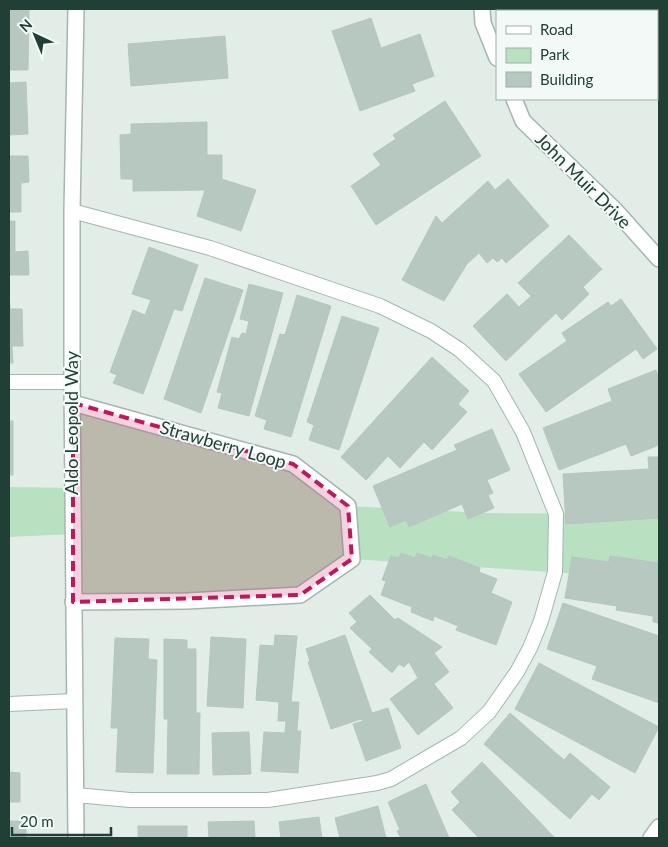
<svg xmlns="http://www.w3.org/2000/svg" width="668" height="847" viewBox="0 0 668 847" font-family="Lato,sans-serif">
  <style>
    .green { fill: #b9e0c1 }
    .building { fill: #b7c8c0; stroke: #b3c8be }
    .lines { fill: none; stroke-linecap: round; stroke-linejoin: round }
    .service-casing { stroke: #a4b6af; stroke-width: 16 }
    .minor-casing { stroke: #a4b6af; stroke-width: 18 }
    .service { stroke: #fff; stroke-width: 14 }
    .minor { stroke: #fff; stroke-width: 15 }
    .marked { fill: #c2185b; fill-opacity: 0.2; stroke: #c2185b; stroke-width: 4; stroke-dasharray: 10 6; stroke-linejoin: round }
    .labels { text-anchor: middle; stroke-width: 4; stroke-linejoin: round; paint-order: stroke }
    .street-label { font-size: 18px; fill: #204036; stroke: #f3f9f6 }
  </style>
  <rect width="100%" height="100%" fill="#e2ede8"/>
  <polygon class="green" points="73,403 293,464 348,506 484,513 659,514 659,579 352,559 300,595 73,602 73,534 9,537 9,487 73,488"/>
  <g class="building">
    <polygon points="9,9 29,9 28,70 9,70"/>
    <polygon points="522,9 618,9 617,11 521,11"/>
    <polygon points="635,9 659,9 659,99 657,98 657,11 634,11"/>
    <polygon points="371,18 381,48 420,34 434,76 412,84 415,91 360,111 332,31"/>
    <polygon points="225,36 228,78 131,86 128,44"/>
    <polygon points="26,82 28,134 9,135 9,83"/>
    <polygon points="445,101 481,156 376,225 351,186 381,165 373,154 396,139 393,135"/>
    <polygon points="207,122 207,155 222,155 222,179 256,190 241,231 197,216 205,190 133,191 133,179 121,179 120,135 131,134 131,124"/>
    <polygon points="9,156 28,156 29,182 21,183 21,212 9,212"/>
    <polygon points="508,179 549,226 506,263 502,258 497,262 493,258 487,263 479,253 467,264 444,301 402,280 436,216 442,223 488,181 495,190"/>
    <polygon points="9,221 15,221 15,252 28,251 29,275 9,275"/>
    <polygon points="569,235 602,269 583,287 589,294 562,320 556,313 506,361 473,326 507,294 519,307 531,296 518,283"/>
    <polygon points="149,247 198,265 182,311 174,309 143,394 113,383 117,375 110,372 133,310 145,315 151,300 132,294"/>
    <polygon points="205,278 243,290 201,413 164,399"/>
    <polygon points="249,284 283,293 249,416 218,408 222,393 217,392 232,337 239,339 242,333 246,334 249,321 240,319"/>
    <polygon points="9,291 10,309 22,309 23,346 12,346 13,363 9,363"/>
    <polygon points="297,295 331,306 291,437 264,429 267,420 255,416 280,334 285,335"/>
    <polygon points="621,299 657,349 643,359 636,349 546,412 519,374 567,341 562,333 608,302 611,306"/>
    <polygon points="342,316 379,328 339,450 309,440 314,425 307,422"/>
    <polygon points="432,357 469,391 458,404 467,412 432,450 424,442 400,468 388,456 366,480 341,457"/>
    <polygon points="656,370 659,378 659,445 631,456 626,444 559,470 543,428 612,401 608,389"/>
    <rect x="9" y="421" width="4" height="54"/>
    <polygon points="492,429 510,470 487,480 493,493 488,495 494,508 468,519 462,504 409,527 406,520 390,527 373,486 457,450 454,445"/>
    <polygon points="648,457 659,457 659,518 566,524 563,474 649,469"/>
    <polygon points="401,553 415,558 417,553 432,558 433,555 447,560 449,556 480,568 479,572 497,579 491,593 512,602 496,645 456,630 458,626 434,616 433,621 411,612 412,607 381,595 386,581 382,580 391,556 399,558"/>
    <polygon points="610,556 659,563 659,623 653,622 653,616 616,610 617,606 565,598 572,557 609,562"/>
    <polygon points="370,595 395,620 398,618 442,647 434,653 449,672 434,684 453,708 418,735 390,699 418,678 409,662 404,667 399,664 392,673 369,652 372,649 350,628 357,622 349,613"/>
    <polygon points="563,603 659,636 659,703 592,679 597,666 547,649"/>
    <polygon points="275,635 297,636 291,702 299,702 297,731 301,731 298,773 261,771 264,732 285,733 286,721 278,721 279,702 256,700 260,645 274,646"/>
    <polygon points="345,635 372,713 388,708 401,748 366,761 353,724 363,721 361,719 331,729 308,662 310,661 306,649"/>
    <polygon points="211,637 246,639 243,708 207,706"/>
    <polygon points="115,638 149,639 148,659 157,660 153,773 116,772 118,728 111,728"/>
    <polygon points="164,639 187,640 187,649 196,649 196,713 200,713 199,774 167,774 168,719 164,719"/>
    <polygon points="539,663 659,727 635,773 515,709"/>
    <polygon points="510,713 564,760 570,753 610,787 599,800 592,794 570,819 484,744"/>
    <polygon points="249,732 251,774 213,775 212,733"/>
    <polygon points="9,745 9,772 20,773 20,802 9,802"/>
    <polygon points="482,762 555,838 479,838 452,810 460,802 451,792"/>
    <polygon points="426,784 449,838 401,838 397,831 400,830 388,802"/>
    <polygon points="378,806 386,838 340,838 335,818"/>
    <polygon points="319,817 322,838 281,838 279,822"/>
    <rect x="9" y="821" width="17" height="17"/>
    <polygon points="254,821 255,838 209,838 208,822"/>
    <rect x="138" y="826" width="49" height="12"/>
  </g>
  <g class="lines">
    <defs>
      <g id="service">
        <polyline points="72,211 210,248 380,306 431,331 460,350 494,381 523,432 556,514 555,572 541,621 530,648 517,672 489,712 461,738 391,779 377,783 268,800 130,800 76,795"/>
        <polyline points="9,382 72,382"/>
        <polyline points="9,704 75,701"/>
      </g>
      <g id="minor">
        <polyline points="482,9 483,23 497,58"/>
        <polyline points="514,99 523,121 615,210 659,259"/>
        <polyline points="73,403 293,464 348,506 352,559 300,595 187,601 73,602"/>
        <polyline points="76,838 72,382 72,211 76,9"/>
        <polyline points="651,838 659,827"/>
      </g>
    </defs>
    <use href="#service" class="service-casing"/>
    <use href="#minor" class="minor-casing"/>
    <use href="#service" class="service"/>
    <use href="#minor" class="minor"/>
  </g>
  <path class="marked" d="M73,403l220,61 55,42 4,53 -52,36 -227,7z"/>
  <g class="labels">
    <g class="street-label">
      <text transform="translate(583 181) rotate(45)" y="6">John Muir Drive</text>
      <text transform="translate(72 423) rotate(-90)" y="6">Aldo Leopold Way</text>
      <text transform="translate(223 445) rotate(16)" y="6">Strawberry Loop</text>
    </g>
  </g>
  <rect width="668" height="847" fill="none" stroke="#204036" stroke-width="20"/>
  <rect x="496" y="10" width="162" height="90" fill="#f3f9f6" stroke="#9fafa9"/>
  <rect x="506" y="26" width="25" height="8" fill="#ffffff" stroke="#9fafa9"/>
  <text x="540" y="35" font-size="15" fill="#204036">Road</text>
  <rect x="506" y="48" width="25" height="15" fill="#b9e0c1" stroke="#9fafa9"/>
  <text x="540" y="60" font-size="15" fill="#204036">Park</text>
  <rect x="506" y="72" width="25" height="15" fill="#b7c8c0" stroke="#9fafa9"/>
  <text x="540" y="85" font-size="15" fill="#204036">Building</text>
  <g transform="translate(35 35) rotate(316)" stroke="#f3f9f6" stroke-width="4" paint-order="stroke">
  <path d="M0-4L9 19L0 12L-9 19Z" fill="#204036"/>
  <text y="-8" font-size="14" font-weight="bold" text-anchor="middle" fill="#204036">N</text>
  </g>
  <path d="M12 827v8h99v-8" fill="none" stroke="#204036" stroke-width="2.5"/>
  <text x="20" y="827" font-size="15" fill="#204036" stroke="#f3f9f6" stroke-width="4" paint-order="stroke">20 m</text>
</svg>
